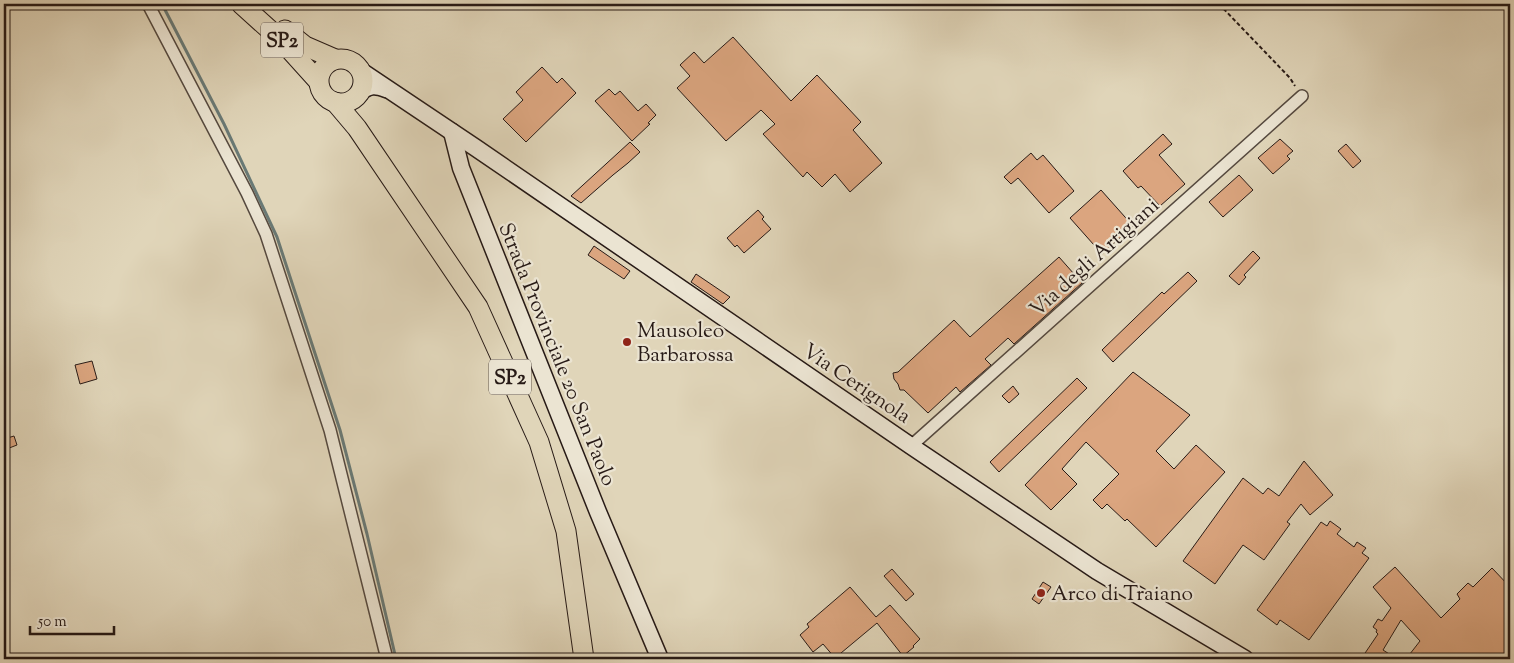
<svg xmlns="http://www.w3.org/2000/svg" width="1514" height="663" viewBox="0 0 1514 663" font-family="'Sorts Mill Goudy',serif">
  <style>
    .lines { fill: none; stroke-linecap: round; stroke-linejoin: round }
    .stream { stroke: #697975; stroke-width: 3 }
    .building { fill: #dba57f; stroke: #271a16 }
    .street-casing { stroke: #55493f; stroke-width: 14 }
    .secondary-casing { stroke: #271a16; stroke-width: 19 }
    .primary-casing { stroke: #271a16; stroke-width: 21 }
    .path { stroke: #271a16; stroke-width: 2; stroke-dasharray: 4 2.5; stroke-linecap: butt }
    .street { stroke: #ebe4d2; stroke-width: 11 }
    .secondary { stroke: #ebe4d2; stroke-width: 16 }
    .primary { stroke: #e0d5b9; stroke-width: 19 }
    .poi-dot { fill: #8f2418; stroke: #ebe4d2; stroke-width: 2 }
    .labels { text-anchor: middle; stroke-width: 4.5; stroke-linejoin: round; paint-order: stroke }
    .shield { fill: #ebe4d2; stroke: #62574e; stroke-width: 1 }
    .shield-label { font-size: 20px; font-weight: bold; fill: #271a16 }
    .street-label { font-size: 21px; fill: #271a16; stroke: #ebe4d2 }
    .poi-label { font-size: 21px; fill: #271a16; stroke: #ebe4d2; text-anchor: start }
  </style>
  <rect width="100%" height="100%" fill="#e0d5b9"/>
  <filter id="stains"><feTurbulence type="fractalNoise" baseFrequency=".004" numOctaves="4"/><feColorMatrix values="0 0 0 0 .2 0 0 0 0 .09 0 0 0 0 .02 0 0 0 .5 -.17"/></filter>
  <radialGradient id="worn" r=".72"><stop offset=".6" stop-color="#630" stop-opacity="0"/><stop offset="1" stop-color="#630" stop-opacity=".3"/></radialGradient>
  <g class="lines">
    <polyline class="stream" points="162,4 224,124 277,237 340,430 367,534 396,659"/>
  </g>
  <g class="building">
    <polygon points="733,37 791,101 817,75 861,122 853,130 882,163 850,192 835,174 822,187 807,172 803,177 763,134 775,124 761,110 726,141 677,88 690,76 680,65 694,52 704,63"/>
    <polygon points="542,67 557,83 562,78 576,93 526,142 503,119 523,100 516,92"/>
    <polygon points="609,89 615,95 620,91 638,111 646,104 656,115 648,123 650,124 632,141 595,101"/>
    <polygon points="1163,134 1172,144 1159,155 1185,184 1160,206 1141,186 1138,188 1123,171"/>
    <polygon points="1280,139 1293,151 1287,156 1290,159 1273,174 1258,158"/>
    <polygon points="630,142 640,152 628,163 613,175 581,203 571,196"/>
    <polygon points="1346,144 1361,161 1353,168 1338,151"/>
    <polygon points="1031,153 1037,160 1043,155 1074,191 1049,213 1018,178 1011,184 1004,177"/>
    <polygon points="1239,175 1253,190 1223,217 1209,202"/>
    <polygon points="1101,190 1133,226 1102,254 1070,218"/>
    <polygon points="758,210 764,217 762,219 771,229 744,253 737,245 735,247 727,238"/>
    <polygon points="594,246 630,271 624,279 588,255"/>
    <polygon points="1253,251 1260,258 1244,275 1246,277 1239,285 1229,276"/>
    <polygon points="1059,257 1082,283 1014,344 1008,338 985,359 991,365 960,392 956,387 928,413 904,390 900,390 898,384 894,379 893,373 898,372 954,320 970,337"/>
    <polygon points="1188,272 1197,281 1113,362 1102,350 1162,292 1164,294"/>
    <polygon points="696,274 730,297 723,304 691,282"/>
    <polygon points="92,361 97,379 80,384 75,365"/>
    <polygon points="1133,372 1190,415 1156,451 1174,469 1196,445 1225,472 1156,547 1127,519 1125,521 1107,504 1102,509 1093,500 1119,474 1086,442 1062,469 1077,484 1051,510 1025,485"/>
    <polygon points="1077,378 1087,388 999,472 990,462"/>
    <polygon points="1013,386 1019,394 1009,403 1002,396"/>
    <polygon points="14,436 17,445 4,450 4,439"/>
    <polygon points="1304,461 1333,495 1310,515 1301,504 1287,522 1290,524 1264,560 1243,545 1215,584 1183,561 1243,478 1263,494 1268,488 1279,496"/>
    <polygon points="1330,521 1341,529 1337,534 1354,547 1357,542 1366,548 1362,553 1369,558 1309,640 1280,620 1277,625 1257,610 1321,522 1327,526"/>
    <polygon points="1395,567 1441,618 1460,599 1457,594 1468,583 1473,587 1492,568 1510,587 1510,659 1406,659 1420,641 1401,620 1383,650 1397,659 1361,659 1378,634 1376,632 1377,630 1373,627 1378,619 1382,621 1391,608 1373,587"/>
    <polygon points="892,569 914,594 906,601 884,576"/>
    <polygon points="1043,582 1051,587 1039,604 1032,599"/>
    <polygon points="850,587 876,617 890,605 920,639 913,646 914,647 903,656 877,623 835,658 823,644 813,652 800,635 809,627 807,624"/>
  </g>
  <g class="lines">
    <defs>
      <g id="street">
        <polyline points="148,4 247,193 266,234 330,430 387,659"/>
        <polyline points="911,446 1302,96"/>
      </g>
      <g id="secondary">
        <polyline points="361,71 476,148 911,446 1097,571 1245,659"/>
        <path d="M360,92c10,-7 15,-7 26,-3"/>
        <polyline points="452,132 461,168 598,512 660,659"/>
      </g>
      <g id="primary">
        <polyline points="241,4 281,40 318,81"/>
        <polyline points="285,30 305,46 335,59"/>
        <circle cx="341" cy="81" r="22"/>
        <polyline points="335,102 357,128 478,307 539,442 566,531 584,659"/>
      </g>
    </defs>
    <use href="#street" class="street-casing"/>
    <use href="#secondary" class="secondary-casing"/>
    <use href="#primary" class="primary-casing"/>
    <polyline class="path" points="1219,4 1290,78 1295,86"/>
    <use href="#street" class="street"/>
    <use href="#secondary" class="secondary"/>
    <use href="#primary" class="primary"/>
  </g>
  <g class="poi-dot">
    <circle cx="627" cy="342" r="5"/>
    <circle cx="1041" cy="593" r="5"/>
  </g>
  <g class="labels">
    <g class="shield">
      <rect x="261" y="22.5" width="42" height="35" rx="4"/>
      <rect x="489" y="359.5" width="42" height="35" rx="4"/>
    </g>
    <g class="shield-label">
      <text x="282" y="47">SP2</text>
      <text x="510" y="384">SP2</text>
    </g>
    <g class="street-label">
      <text transform="translate(1094 257) rotate(-42)" y="7">Via degli Artigiani</text>
      <text transform="translate(558 354) rotate(68)" y="7">Strada Provinciale 20 San Paolo</text>
      <text transform="translate(857 383) rotate(34)" y="7">Via Cerignola</text>
    </g>
    <g class="poi-label">
      <text x="637" y="337">Mausoleo<tspan x="637" dy="24">Barbarossa</tspan></text>
      <text x="1051" y="600">Arco di Traiano</text>
    </g>
  </g>
  <rect width="1514" height="663" fill="none" stroke="#e0d5b9" stroke-width="20"/>
  <rect x="5" y="5" width="1504" height="653" fill="none" stroke="#271a16" stroke-width="2.5"/>
  <rect x="10" y="10" width="1494" height="643" fill="none" stroke="#271a16"/>
  <path d="M30 626v8h84v-8" fill="none" stroke="#271a16" stroke-width="2.5"/>
  <text x="38" y="626" font-size="15" fill="#271a16" stroke="#ebe4d2" stroke-width="4" paint-order="stroke">50 m</text>
  <rect width="100%" height="100%" filter="url(#stains)"/>
  <rect width="100%" height="100%" fill="url(#worn)"/>
</svg>
